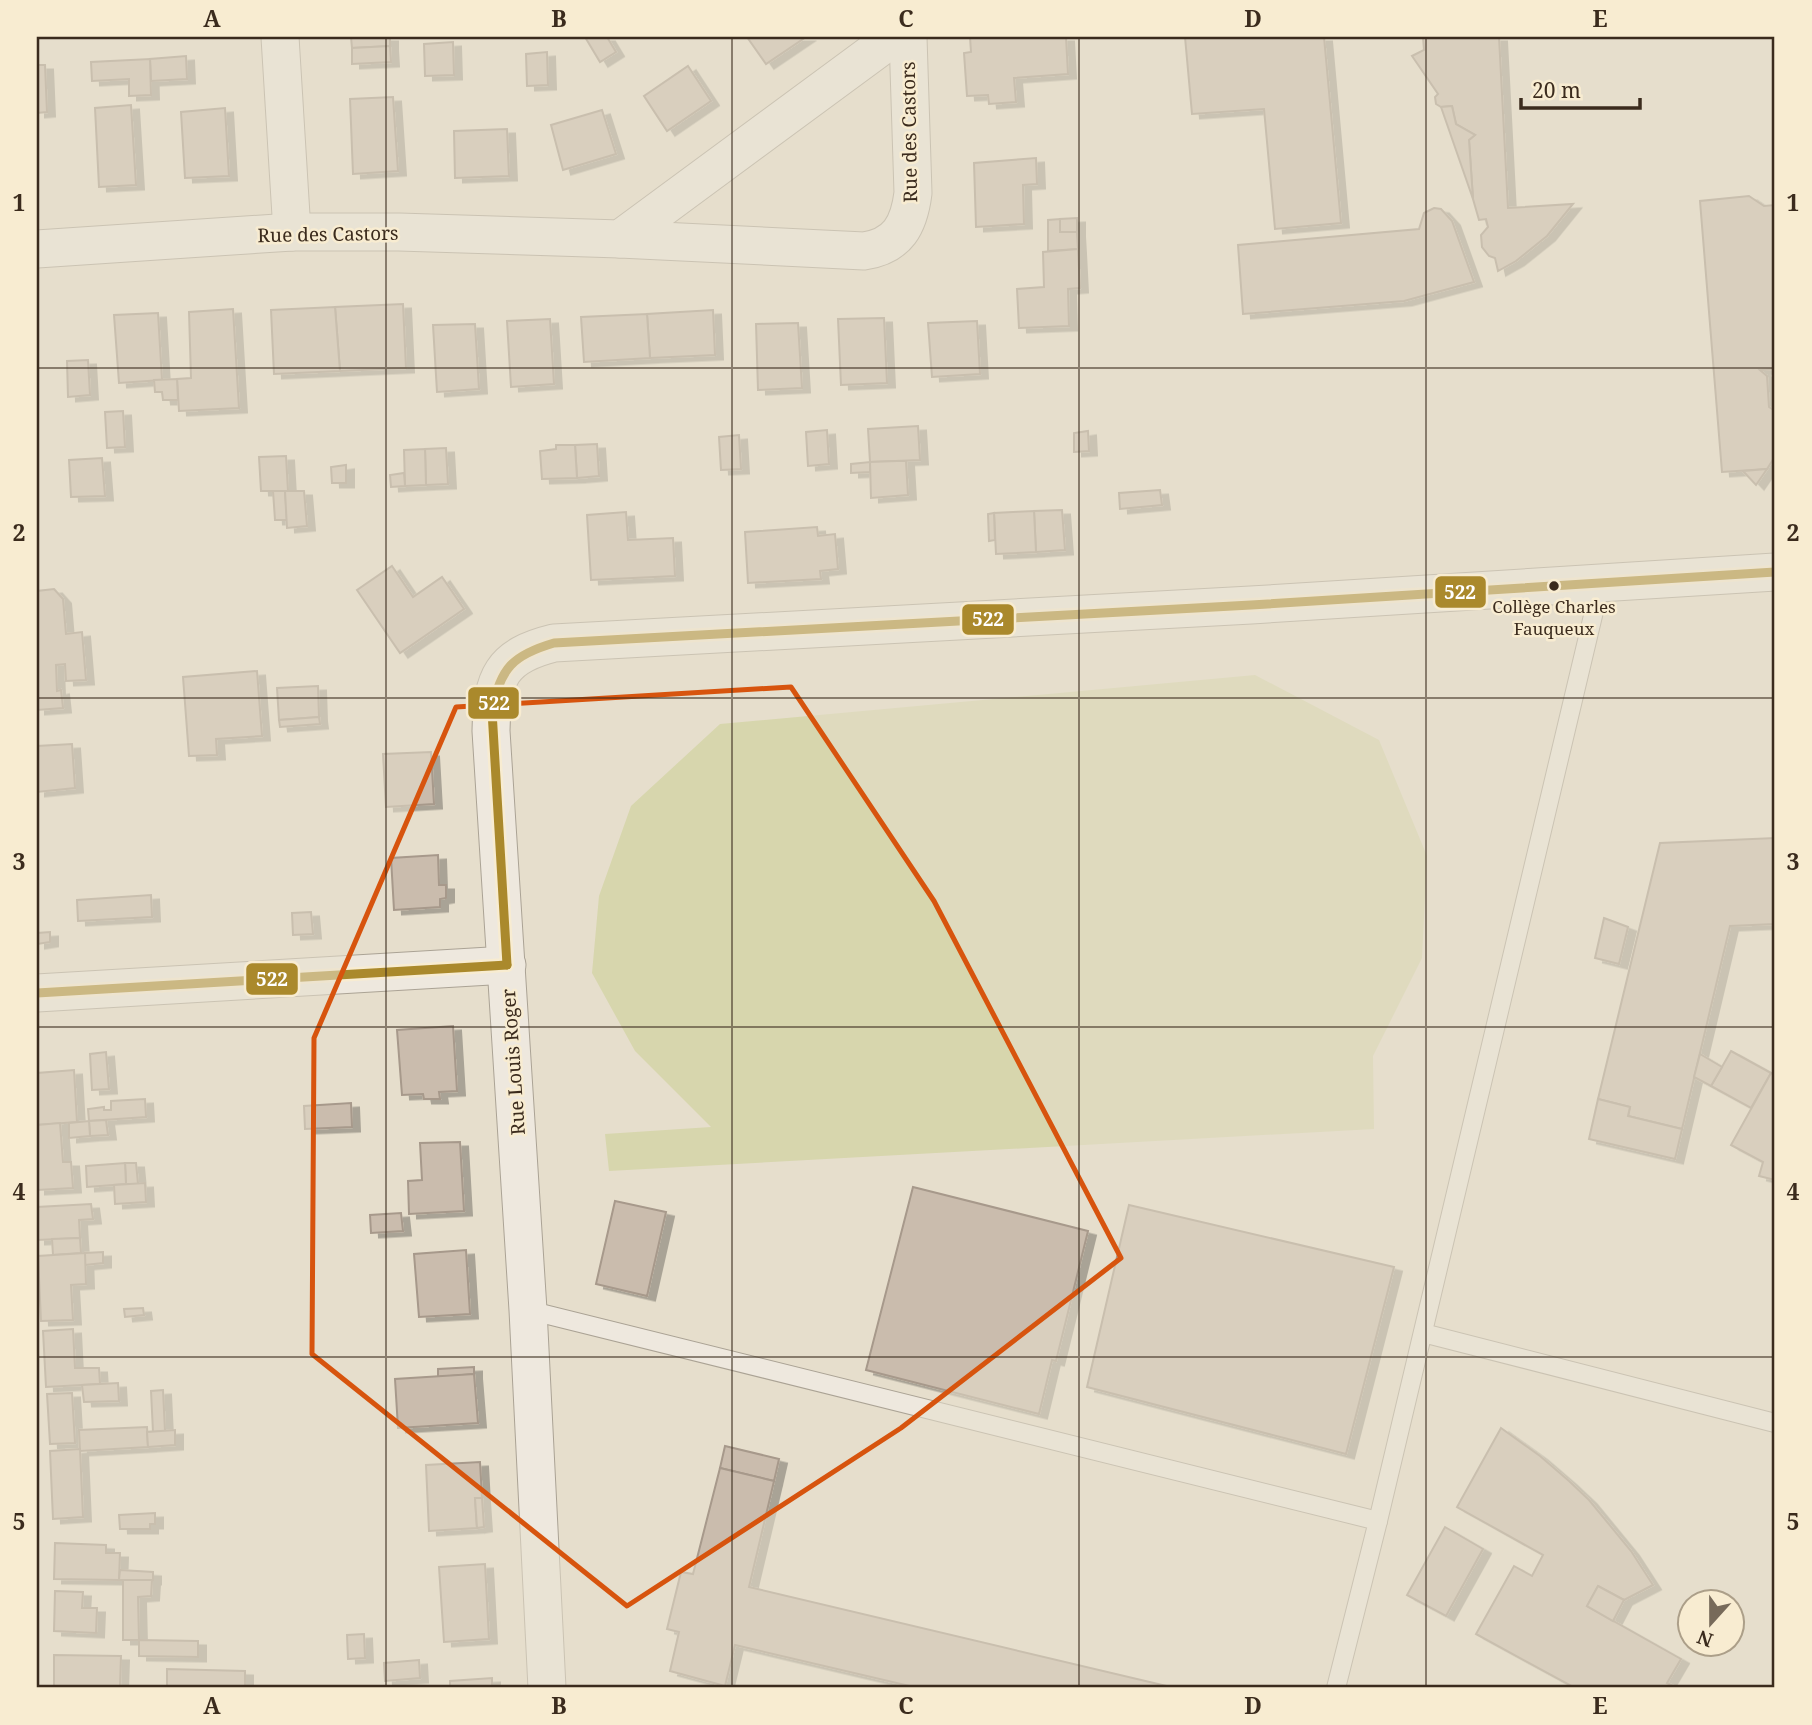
<svg xmlns="http://www.w3.org/2000/svg" width="1812" height="1725" viewBox="0 0 1812 1725" font-family="'Noto Serif',serif">
  <style>
    .green { fill: #d7d6ad }
    .building { fill: #cabcad; stroke: #a7998b; stroke-width: 2; filter: url(#shadow) }
    .lines { fill: none; stroke-linecap: round; stroke-linejoin: round }
    .lane-casing { stroke: #aba395; stroke-width: 20 }
    .street-casing { stroke: #aba395; stroke-width: 39 }
    .lane { stroke: #eee8de; stroke-width: 18 }
    .street { stroke: #eee8de; stroke-width: 37 }
    .bus-1-casing { stroke: #f8ecd1; stroke-width: 14 }
    .bus-1 { stroke: #aa892c; stroke-width: 9 }
    .marked { fill: none; stroke: #d7540e; stroke-width: 5; stroke-linejoin: round }
    .grid { fill: none; stroke: #3b2b1d; stroke-width: 2; stroke-opacity: 0.55 }
    .bus-dot { fill: #3b2b1d; stroke: #f8ecd1; stroke-width: 2.5 }
    .labels { text-anchor: middle; stroke-width: 5; stroke-linejoin: round; paint-order: stroke }
    .bus-label { font-size: 17px; fill: #3b2b1d; stroke: #f8ecd1 }
    .street-label { font-size: 19px; fill: #3b2b1d; stroke: #f8ecd1 }
    .line-badge { stroke: #f8ecd1; stroke-width: 2.5 }
    .badge-label { font-size: 19px; text-anchor: middle; font-weight: bold; fill: #fff }
    .neatline { fill: none; stroke: #3b2b1d; stroke-width: 2.5 }
    .grid-label { font-size: 23px; text-anchor: middle; font-weight: bold; fill: #3b2b1d }
  </style>
  <defs>
    <filter id="shadow"><feDropShadow dx="8" dy="4.5" stdDeviation="0" flood-color="#0004"/></filter>
  </defs>
  <rect width="100%" height="100%" fill="#e6decc"/>
  <polygon class="green" points="1255,675 1379,740 1427,856 1422,958 1373,1056 1374,1129 609,1171 605,1134 711,1127 635,1051 592,973 599,896 631,806 720,724"/>
  <g class="building">
    <polygon points="351,37 390,37 390,46 352,48"/>
    <polygon points="585,37 607,37 616,52 600,62"/>
    <polygon points="747,37 806,37 766,64"/>
    <polygon points="970,37 1066,37 1068,74 1014,78 1016,102 989,104 988,95 967,96 964,53 971,52"/>
    <polygon points="1185,37 1324,37 1341,223 1275,229 1264,109 1192,114"/>
    <polygon points="1423,37 1499,37 1508,208 1573,204 1547,236 1516,261 1498,271 1495,258 1489,256 1482,247 1481,235 1488,227 1486,219 1479,220 1473,199 1469,140 1475,135 1456,124 1452,106 1441,107 1436,104 1435,97 1438,94 1412,56 1424,50"/>
    <polygon points="453,42 454,75 425,76 424,44"/>
    <polygon points="390,46 391,62 352,64 352,48"/>
    <polygon points="547,52 548,85 527,86 526,54"/>
    <polygon points="186,56 187,79 151,81 150,59"/>
    <polygon points="150,59 151,95 129,96 129,79 92,81 91,62"/>
    <polygon points="37,65 45,65 47,112 37,113"/>
    <polygon points="688,66 711,101 667,131 644,96"/>
    <polygon points="393,97 398,171 353,174 350,99"/>
    <polygon points="131,105 136,185 99,187 95,108"/>
    <polygon points="1452,106 1456,124 1475,135 1469,140 1473,199 1441,107"/>
    <polygon points="225,108 229,176 185,178 181,112"/>
    <polygon points="602,110 616,154 563,170 551,125"/>
    <polygon points="507,129 509,176 455,178 454,131"/>
    <polygon points="1036,158 1037,184 1023,185 1024,224 976,227 974,163"/>
    <polygon points="1749,196 1764,206 1775,205 1775,369 1760,370 1767,376 1769,407 1775,411 1775,436 1773,440 1774,458 1767,469 1722,472 1700,201"/>
    <polygon points="1434,208 1441,209 1452,221 1474,282 1404,301 1243,314 1238,245 1419,229 1424,213"/>
    <polygon points="1077,218 1077,232 1060,232 1060,219"/>
    <polygon points="1060,219 1060,232 1077,232 1078,249 1048,251 1048,220"/>
    <polygon points="1078,249 1080,288 1068,289 1069,326 1019,328 1017,289 1044,287 1043,252"/>
    <polygon points="403,304 406,368 340,371 335,307"/>
    <polygon points="335,307 340,371 274,374 271,310"/>
    <polygon points="233,309 239,408 179,411 177,379 191,378 189,312"/>
    <polygon points="713,310 715,355 650,358 647,314"/>
    <polygon points="158,313 162,380 119,383 114,315"/>
    <polygon points="647,314 650,358 584,362 581,317"/>
    <polygon points="884,318 887,383 841,385 838,319"/>
    <polygon points="550,319 554,384 511,387 507,321"/>
    <polygon points="977,321 980,374 932,377 928,323"/>
    <polygon points="798,323 802,388 758,390 756,324"/>
    <polygon points="475,324 479,389 437,392 433,325"/>
    <polygon points="88,360 90,395 68,397 67,361"/>
    <polygon points="177,379 178,400 163,400 162,392 155,392 154,380"/>
    <polygon points="123,411 125,447 107,448 105,412"/>
    <polygon points="918,426 920,460 870,462 868,429"/>
    <polygon points="827,430 829,464 808,466 806,432"/>
    <polygon points="1088,431 1089,451 1074,452 1074,433"/>
    <polygon points="739,435 741,469 721,470 719,437"/>
    <polygon points="597,444 599,476 577,478 575,445"/>
    <polygon points="556,445 575,445 577,478 542,479 540,451 556,449"/>
    <polygon points="446,448 448,484 426,485 425,449"/>
    <polygon points="425,449 426,485 405,486 404,450"/>
    <polygon points="286,456 288,491 261,491 259,457"/>
    <polygon points="102,458 105,496 71,497 69,460"/>
    <polygon points="897,461 906,461 908,495 871,498 870,462"/>
    <polygon points="870,462 870,472 851,473 851,464"/>
    <polygon points="346,465 346,483 332,483 331,467"/>
    <polygon points="1767,469 1756,485 1743,471"/>
    <polygon points="404,473 405,486 391,487 390,475"/>
    <polygon points="1160,490 1162,505 1120,509 1119,493"/>
    <polygon points="273,491 285,491 287,520 275,520"/>
    <polygon points="285,491 304,491 307,526 287,528"/>
    <polygon points="1062,510 1065,550 1036,552 1034,511"/>
    <polygon points="1034,511 1036,552 996,554 994,513"/>
    <polygon points="626,512 628,540 673,538 675,576 591,580 587,515"/>
    <polygon points="994,513 995,540 989,541 988,514"/>
    <polygon points="817,527 818,536 835,534 838,569 820,571 821,579 748,583 745,532"/>
    <polygon points="392,566 413,597 442,577 464,609 400,653 357,590"/>
    <polygon points="54,589 63,599 66,634 82,632 86,680 66,681 65,664 56,665 57,691 61,690 63,708 37,710 37,591"/>
    <polygon points="257,671 262,736 216,739 217,755 189,756 183,677"/>
    <polygon points="318,686 319,717 279,720 277,688"/>
    <polygon points="319,717 320,724 280,727 279,720"/>
    <polygon points="72,744 75,788 37,792 37,746"/>
    <polygon points="431,752 434,804 386,807 383,754"/>
    <polygon points="1775,838 1775,924 1730,926 1682,1129 1628,1116 1630,1107 1598,1099 1660,843"/>
    <polygon points="438,855 439,885 446,885 446,898 440,899 440,907 394,910 391,858"/>
    <polygon points="151,895 152,917 78,921 77,900"/>
    <polygon points="311,912 313,934 293,935 292,913"/>
    <polygon points="1604,918 1628,927 1619,964 1595,958"/>
    <polygon points="50,932 50,942 37,944 37,933"/>
    <polygon points="453,1026 457,1091 439,1092 440,1099 424,1099 423,1094 402,1095 397,1030"/>
    <polygon points="1731,1051 1771,1073 1751,1108 1711,1086"/>
    <polygon points="106,1052 109,1089 92,1090 90,1054"/>
    <polygon points="1700,1054 1722,1067 1711,1086 1694,1077"/>
    <polygon points="74,1070 77,1122 37,1125 37,1073"/>
    <polygon points="1771,1073 1775,1075 1775,1180 1759,1176 1763,1162 1731,1145"/>
    <polygon points="145,1099 146,1117 89,1121 88,1109 104,1107 104,1110 111,1110 111,1101"/>
    <polygon points="1598,1099 1630,1107 1628,1116 1682,1129 1675,1159 1589,1139"/>
    <polygon points="351,1103 352,1127 305,1129 304,1106"/>
    <polygon points="106,1120 108,1135 90,1136 89,1121"/>
    <polygon points="89,1121 90,1136 69,1138 69,1123"/>
    <polygon points="60,1123 63,1162 71,1162 73,1188 37,1190 37,1125"/>
    <polygon points="460,1142 464,1211 409,1214 408,1181 422,1180 420,1143"/>
    <polygon points="125,1163 136,1163 138,1184 126,1184"/>
    <polygon points="125,1163 126,1184 87,1187 86,1166"/>
    <polygon points="145,1183 146,1202 115,1204 114,1185"/>
    <polygon points="913,1187 1088,1231 1056,1361 1052,1360 1039,1414 866,1370"/>
    <polygon points="615,1201 666,1212 647,1296 596,1284"/>
    <polygon points="91,1204 93,1219 79,1220 80,1238 37,1240 37,1207"/>
    <polygon points="1129,1205 1394,1267 1346,1454 1087,1387"/>
    <polygon points="401,1213 403,1231 371,1233 370,1215"/>
    <polygon points="80,1238 81,1253 53,1255 52,1239"/>
    <polygon points="466,1250 470,1314 419,1317 414,1254"/>
    <polygon points="103,1252 103,1263 85,1265 85,1253"/>
    <polygon points="85,1253 86,1284 71,1285 73,1320 41,1321 38,1256"/>
    <polygon points="143,1308 144,1315 125,1317 124,1309"/>
    <polygon points="73,1329 75,1368 99,1368 100,1384 46,1387 43,1331"/>
    <polygon points="474,1367 474,1374 438,1377 438,1369"/>
    <polygon points="474,1374 478,1423 398,1428 395,1379"/>
    <polygon points="118,1383 119,1401 84,1402 82,1385"/>
    <polygon points="163,1390 165,1431 153,1432 151,1391"/>
    <polygon points="72,1393 75,1443 50,1444 47,1394"/>
    <polygon points="147,1427 148,1447 80,1451 79,1430"/>
    <polygon points="1501,1428 1540,1456 1569,1481 1589,1500 1631,1551 1653,1585 1624,1600 1598,1586 1587,1606 1681,1659 1667,1683 1677,1688 1575,1688 1476,1634 1514,1566 1532,1576 1543,1555 1457,1507"/>
    <polygon points="175,1430 175,1445 148,1447 147,1432"/>
    <polygon points="725,1446 779,1459 774,1481 720,1468"/>
    <polygon points="80,1449 83,1517 53,1519 50,1451"/>
    <polygon points="480,1462 482,1498 475,1498 477,1528 429,1531 426,1465"/>
    <polygon points="720,1468 774,1481 749,1587 1175,1688 918,1688 735,1645 725,1686 670,1671 679,1632 667,1629 681,1572 693,1574"/>
    <polygon points="475,1498 482,1498 484,1527 477,1528"/>
    <polygon points="155,1513 155,1524 150,1524 150,1529 120,1529 119,1515"/>
    <polygon points="1445,1527 1483,1549 1446,1616 1407,1595"/>
    <polygon points="55,1543 106,1545 106,1553 120,1553 119,1580 54,1579"/>
    <polygon points="485,1564 489,1639 444,1642 439,1567"/>
    <polygon points="120,1570 153,1572 153,1580 119,1580"/>
    <polygon points="123,1580 152,1580 151,1596 138,1597 139,1640 123,1640"/>
    <polygon points="1598,1586 1624,1600 1613,1621 1587,1606"/>
    <polygon points="55,1591 83,1592 82,1608 97,1608 96,1633 54,1631"/>
    <polygon points="364,1634 365,1658 348,1659 347,1635"/>
    <polygon points="139,1640 198,1641 198,1657 139,1656"/>
    <polygon points="54,1655 121,1656 120,1686 167,1687 167,1669 245,1671 245,1688 54,1688"/>
    <polygon points="419,1660 420,1678 385,1681 384,1663"/>
    <polygon points="492,1678 492,1688 450,1688 450,1681"/>
  </g>
  <g class="lines">
    <defs>
      <g id="lane">
        <polyline points="528,1310 1378,1521 1336,1688"/>
        <polyline points="1423,1333 1775,1423"/>
        <polyline points="1378,1521 1601,582"/>
      </g>
      <g id="street">
        <polyline points="280,37 292,232"/>
        <path d="M620,239l244,12c34,-5 45,-26 49,-58l-5,-156"/>
        <polyline points="37,249 292,232 399,232 620,239 894,37"/>
        <polyline points="37,993 507,965"/>
        <path d="M547,1688l-19,-378 -37,-579c1,-54 10,-75 63,-88l697,-38 524,-33"/>
      </g>
    </defs>
    <use href="#lane" class="lane-casing"/>
    <use href="#street" class="street-casing"/>
    <use href="#lane" class="lane"/>
    <use href="#street" class="street"/>
    <defs>
      <g id="bus-1">
        <path d="M507,965l-15,-254c8,-43 21,-56 62,-68l697,-38 524,-33"/>
        <polyline points="37,993 507,965"/>
      </g>
    </defs>
    <use href="#bus-1" class="bus-1-casing"/>
    <use href="#bus-1" class="bus-1"/>
  </g>
  <path d="M0 0H1812V1725H0ZM791,687l143,214 187,357 -220,170 -274,178 -315,-252 2,-316 142,-331z" fill="#e6decc" fill-opacity=".55" fill-rule="evenodd"/>
  <path class="marked" d="M791,687l143,214 187,357 -220,170 -274,178 -315,-252 2,-316 142,-331z"/>
  <path class="grid" d="M386,37v1651M732,37v1651M1079,37v1651M1426,37v1651M37,368h1738M37,698h1738M37,1027h1738M37,1357h1738"/>
  <circle class="bus-dot" cx="1554" cy="586" r="6"/>
  <g class="labels">
    <g class="bus-label">
      <text x="1554" y="613">Collège Charles<tspan x="1554" dy="22">Fauqueux</tspan></text>
    </g>
    <g class="street-label">
      <text transform="translate(909 132) rotate(-91)" y="7">Rue des Castors</text>
      <text transform="translate(328 234) rotate(-1)" y="7">Rue des Castors</text>
      <text transform="translate(513 1062) rotate(-94)" y="7">Rue Louis Roger</text>
    </g>
  </g>
  <g class="line-badge">
    <rect x="1434" y="575" width="53" height="34" rx="7" fill="#aa892c"/>
    <rect x="961" y="603" width="54" height="33" rx="7" fill="#aa892c"/>
    <rect x="467" y="686" width="53" height="34" rx="7" fill="#aa892c"/>
    <rect x="245" y="962" width="54" height="34" rx="7" fill="#aa892c"/>
  </g>
  <g class="badge-label">
    <text x="1460" y="599">522</text>
    <text x="988" y="626">522</text>
    <text x="494" y="710">522</text>
    <text x="272" y="986">522</text>
  </g>
  <rect width="1812" height="1725" fill="none" stroke="#f8ecd1" stroke-width="77"/>
  <g transform="translate(1711 1623) rotate(201)"><circle r="33" fill="#f8ecd1" stroke="#ac9f89" stroke-width="2"/>
  <path d="M0-5L12 26L0 18L-12 26Z" fill="#776a5a"/>
  <text y="-10" font-size="19" font-weight="bold" text-anchor="middle" fill="#3b2b1d">N</text>
  </g>
  <path d="M1521 98v10h119v-10" fill="none" stroke="#3b2b1d" stroke-width="3.5"/>
  <text x="1532" y="98" font-size="21" fill="#3b2b1d" stroke="#f8ecd1" stroke-width="5" paint-order="stroke">20 m</text>
  <rect x="38" y="38" width="1735" height="1648" class="neatline"/>
  <g class="grid-label">
    <text x="212" y="27">A</text>
    <text x="559" y="27">B</text>
    <text x="906" y="27">C</text>
    <text x="1253" y="27">D</text>
    <text x="1600" y="27">E</text>
    <text x="19" y="211">1</text>
    <text x="1793" y="211">1</text>
    <text x="19" y="541">2</text>
    <text x="1793" y="541">2</text>
    <text x="19" y="870">3</text>
    <text x="1793" y="870">3</text>
    <text x="19" y="1200">4</text>
    <text x="1793" y="1200">4</text>
    <text x="19" y="1530">5</text>
    <text x="1793" y="1530">5</text>
    <text x="212" y="1714">A</text>
    <text x="559" y="1714">B</text>
    <text x="906" y="1714">C</text>
    <text x="1253" y="1714">D</text>
    <text x="1600" y="1714">E</text>
  </g>
</svg>
